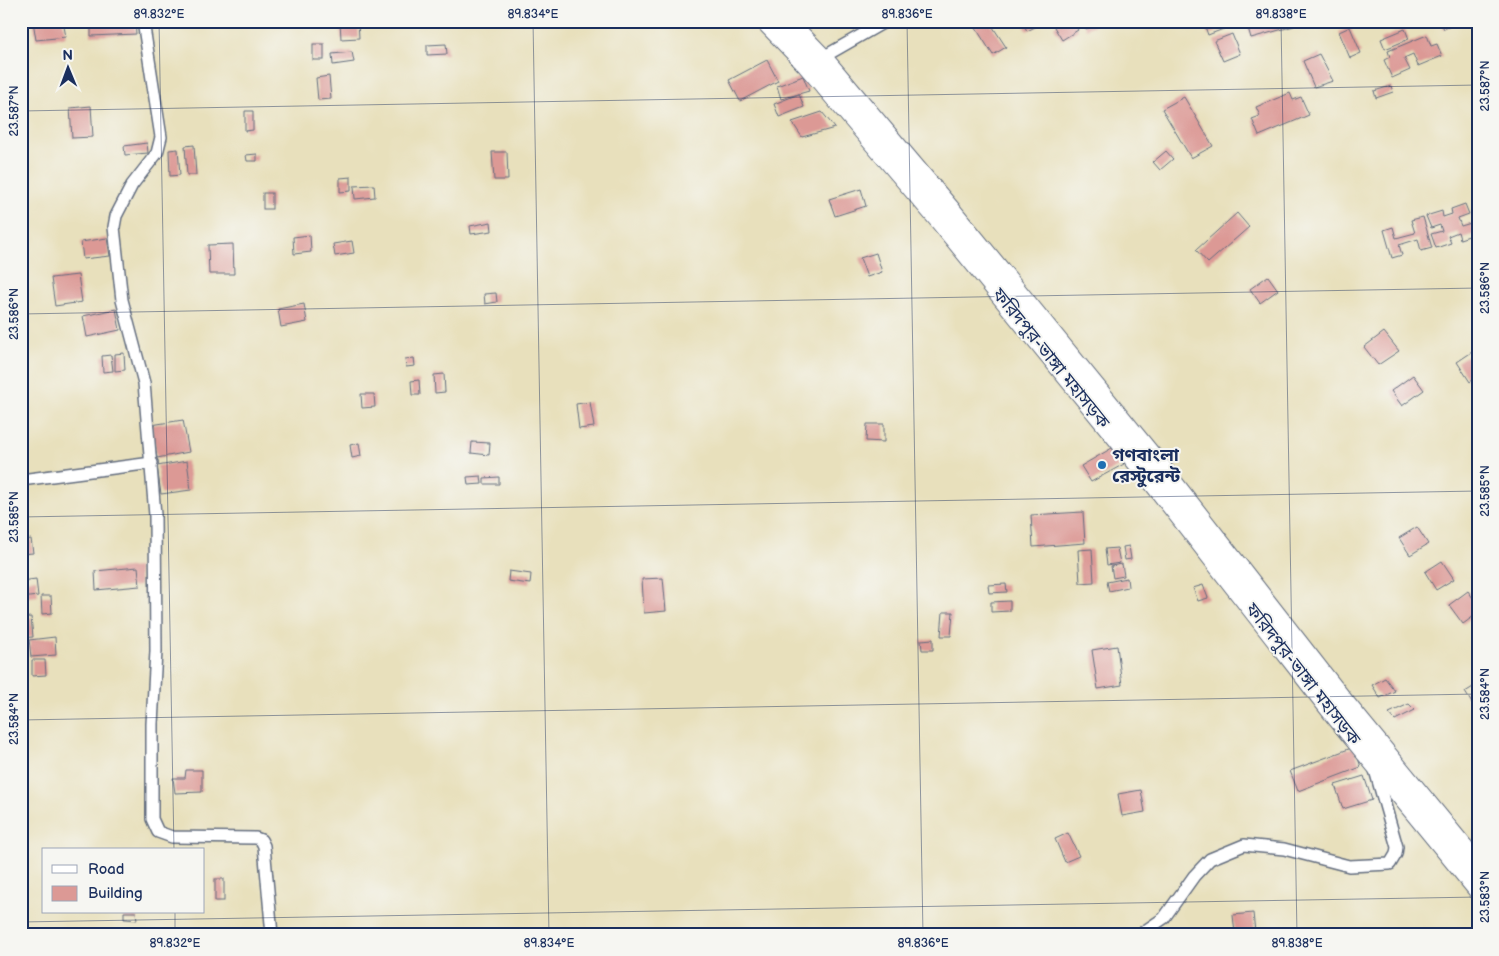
<svg xmlns="http://www.w3.org/2000/svg" width="1499" height="956" viewBox="0 0 1499 956" font-family="'Balsamiq Sans','Noto Sans Bengali',sans-serif">
  <style>
    .building { fill: #dc9995 }
    .lines { fill: none; stroke-linecap: round; stroke-linejoin: round }
    .minor-casing { stroke: #636d7f; stroke-width: 14 }
    .trunk-casing { stroke: #636d7f; stroke-width: 21 }
    .minor { stroke: #fff; stroke-width: 11 }
    .trunk { stroke: #fff; stroke-width: 19 }
    .ticks { fill: none; stroke: #1b2f5e; stroke-width: 1; stroke-opacity: 0.45 }
    .poi-dot { fill: #1f6fb2; stroke: #f6f6f2; stroke-width: 2 }
    .labels { text-anchor: middle; stroke-width: 4; stroke-linejoin: round; paint-order: stroke }
    .street-label { font-size: 18px; fill: #1b2f5e; stroke: #f6f6f2 }
    .poi-label { font-size: 18px; font-weight: bold; fill: #1b2f5e; stroke: #f6f6f2; text-anchor: start }
    .neatline { fill: none; stroke: #1b2f5e; stroke-width: 2 }
    .ticks-label { font-size: 12px; text-anchor: middle; fill: #1b2f5e }
  </style>
  <rect width="100%" height="100%" fill="#f6f6f2"/>
  <filter id="ink" filterUnits="userSpaceOnUse"><feTurbulence type="fractalNoise" baseFrequency=".02" numOctaves="2"/><feDisplacementMap in="SourceGraphic" scale="10" xChannelSelector="R" yChannelSelector="G"/><feConvolveMatrix kernelMatrix="1 2 1 2 8 2 1 2 1" color-interpolation-filters="sRGB"/></filter>
  <filter id="wash" filterUnits="userSpaceOnUse"><feTurbulence type="fractalNoise" baseFrequency=".0096" numOctaves="4" result="noise"/><feDisplacementMap in="SourceGraphic" scale="20" xChannelSelector="R" yChannelSelector="G"/><feGaussianBlur stdDeviation="1.12" result="paint"/><feColorMatrix in="noise" values="0 0 0 0 0 0 0 0 0 0 0 0 0 0 0 0 0 1.4 0 .05"/><feComposite in="paint" operator="in"/></filter>
  <g filter="url(#wash)">
    <rect width="100%" height="100%" fill="#e8e0bc"/>
    <g id="blocks">
      <g class="building">
        <polygon points="33,21 63,21 66,37 36,40"/>
        <polygon points="91,21 135,21 136,34 91,36"/>
        <polygon points="148,21 173,21 174,27 148,28"/>
        <polygon points="340,21 358,21 359,38 341,39"/>
        <polygon points="974,21 989,21 1006,47 993,55 972,22"/>
        <polygon points="1022,21 1047,21 1027,31"/>
        <polygon points="1061,21 1073,21 1078,30 1062,40 1054,27"/>
        <polygon points="1083,21 1102,21 1086,29"/>
        <polygon points="1203,21 1235,21 1236,24 1208,35"/>
        <polygon points="1246,21 1292,21 1294,26 1251,38"/>
        <polygon points="1440,21 1462,21 1444,29"/>
        <polygon points="1350,27 1361,53 1350,58 1339,32"/>
        <polygon points="1405,29 1409,39 1385,49 1381,39"/>
        <polygon points="1232,34 1240,54 1223,61 1214,41"/>
        <polygon points="1427,35 1431,46 1437,44 1442,56 1418,66 1413,54 1404,58 1410,70 1392,78 1384,60 1390,57 1388,51"/>
        <rect x="313" y="44" width="11" height="16"/>
        <polygon points="446,44 447,54 427,55 427,45"/>
        <polygon points="352,52 354,62 333,65 332,54"/>
        <polygon points="1319,54 1333,81 1314,87 1303,61"/>
        <polygon points="767,60 778,81 740,101 729,80"/>
        <rect x="21" y="65" width="5" height="24"/>
        <polygon points="329,76 331,99 318,100 316,78"/>
        <polygon points="803,76 809,91 781,99 777,86"/>
        <polygon points="1391,86 1393,92 1376,98 1374,91"/>
        <polygon points="1290,93 1293,100 1301,97 1309,115 1259,136 1252,119 1260,116 1256,107"/>
        <polygon points="799,94 804,107 779,117 774,104"/>
        <polygon points="1184,97 1213,146 1191,158 1162,109"/>
        <polygon points="91,106 93,137 72,138 70,108"/>
        <polygon points="245,111 253,111 253,130 245,131"/>
        <polygon points="822,112 835,128 802,137 792,122"/>
        <polygon points="147,143 148,153 125,155 124,146"/>
        <polygon points="194,145 196,175 187,175 185,146"/>
        <polygon points="178,149 180,175 170,176 169,150"/>
        <polygon points="1166,151 1173,159 1160,170 1153,162"/>
        <polygon points="492,152 507,152 508,180 494,180"/>
        <polygon points="257,154 257,161 247,161 246,155"/>
        <polygon points="21,171 28,171 29,186 21,186"/>
        <polygon points="351,177 351,191 340,192 340,178"/>
        <polygon points="374,185 375,197 355,199 354,186"/>
        <polygon points="861,189 866,206 835,216 829,199"/>
        <rect x="263" y="193" width="9" height="16"/>
        <polygon points="1465,204 1469,214 1458,218 1461,226 1471,223 1475,234 1460,239 1458,232 1448,236 1451,243 1436,248 1431,234 1442,231 1440,225 1431,228 1426,216 1442,211 1443,217 1452,214 1451,209"/>
        <polygon points="1237,213 1249,227 1208,263 1196,250"/>
        <polygon points="1423,217 1432,248 1421,251 1418,239 1399,245 1402,255 1392,258 1384,230 1393,227 1396,238 1415,233 1411,220"/>
        <polygon points="491,222 492,231 471,234 470,226"/>
        <polygon points="310,235 311,252 294,254 293,237"/>
        <polygon points="107,238 110,256 83,259 81,242"/>
        <polygon points="352,241 354,253 335,256 333,244"/>
        <polygon points="233,244 234,274 209,274 208,245"/>
        <polygon points="876,253 882,272 867,277 860,258"/>
        <polygon points="78,275 82,302 55,306 51,278"/>
        <polygon points="1268,276 1278,290 1260,303 1250,289"/>
        <polygon points="496,293 497,302 485,304 484,294"/>
        <polygon points="304,304 307,322 281,327 278,309"/>
        <polygon points="116,309 120,330 87,337 83,316"/>
        <polygon points="1384,332 1399,351 1378,365 1364,347"/>
        <polygon points="1478,348 1478,376 1470,382 1457,362"/>
        <polygon points="124,353 125,370 115,371 115,354"/>
        <polygon points="111,355 113,371 103,372 102,356"/>
        <polygon points="414,358 415,366 406,367 405,359"/>
        <polygon points="444,374 445,392 435,393 434,375"/>
        <polygon points="1413,375 1424,390 1402,406 1391,391"/>
        <polygon points="419,380 420,395 412,395 411,381"/>
        <polygon points="361,394 374,394 375,407 362,408"/>
        <polygon points="590,402 594,427 579,429 576,404"/>
        <polygon points="183,420 189,452 157,458 151,425"/>
        <polygon points="867,424 884,424 884,442 866,441"/>
        <polygon points="472,442 490,443 489,455 471,453"/>
        <polygon points="359,443 361,456 352,458 350,445"/>
        <polygon points="1112,448 1124,464 1091,482 1081,466"/>
        <polygon points="187,461 191,490 161,494 157,466"/>
        <polygon points="481,476 482,484 468,485 467,477"/>
        <polygon points="499,477 499,484 484,484 484,478"/>
        <polygon points="1083,512 1085,543 1033,547 1031,515"/>
        <polygon points="1417,527 1428,544 1410,555 1399,538"/>
        <polygon points="31,539 33,553 21,554 21,541"/>
        <polygon points="1129,546 1131,559 1125,560 1123,547"/>
        <polygon points="1117,548 1120,563 1107,565 1105,549"/>
        <polygon points="1092,549 1094,582 1080,583 1078,550"/>
        <polygon points="1442,561 1454,579 1436,590 1425,572"/>
        <polygon points="1122,564 1124,576 1113,578 1111,566"/>
        <polygon points="138,567 140,586 96,590 95,571"/>
        <polygon points="509,571 531,574 530,584 508,581"/>
        <polygon points="663,578 666,611 644,613 642,579"/>
        <polygon points="1127,578 1128,587 1109,591 1107,582"/>
        <polygon points="36,579 38,596 21,598 21,581"/>
        <polygon points="1006,584 1007,592 989,593 988,585"/>
        <polygon points="1203,585 1208,598 1198,601 1193,588"/>
        <polygon points="1468,591 1478,605 1478,613 1463,624 1449,605"/>
        <polygon points="41,596 51,596 52,613 42,614"/>
        <polygon points="1010,601 1010,611 991,612 991,602"/>
        <polygon points="943,612 953,612 951,636 941,636"/>
        <polygon points="31,617 33,637 21,638 21,618"/>
        <polygon points="55,637 56,655 31,657 29,640"/>
        <polygon points="933,639 933,650 922,650 921,640"/>
        <polygon points="1117,646 1122,685 1098,689 1092,650"/>
        <polygon points="32,660 45,660 46,675 32,676"/>
        <polygon points="1385,678 1395,691 1380,698 1372,685"/>
        <polygon points="1478,684 1478,713 1465,692"/>
        <polygon points="1409,704 1415,710 1395,720 1389,713"/>
        <polygon points="1354,747 1361,767 1298,791 1290,771"/>
        <polygon points="186,770 202,770 202,792 175,793 173,778 185,778"/>
        <polygon points="1364,776 1372,800 1343,809 1335,785"/>
        <polygon points="1141,790 1145,812 1122,816 1118,794"/>
        <polygon points="1068,833 1079,856 1065,862 1055,839"/>
        <rect x="215" y="879" width="9" height="22"/>
        <polygon points="124,912 136,912 137,920 124,919"/>
        <polygon points="1253,913 1255,932 1235,934 1233,915"/>
      </g>
    </g>
  </g>
  <g filter="url(#ink)">
    <use href="#blocks" fill-opacity="0" stroke="#636d7f" stroke-width="1"/>
    <g class="lines">
      <defs>
        <g id="minor">
          <polyline points="143,21 161,137 157,153 132,185 116,216 114,227 122,300 144,383 155,515 156,651 152,724 152,819 158,832 172,837 256,838 261,840 264,846 272,935"/>
          <polyline points="818,60 886,21"/>
          <polyline points="21,480 152,463"/>
          <polyline points="1139,935 1164,918 1194,876 1210,859 1244,845 1284,849 1349,866 1390,864 1396,854 1397,847 1375,770"/>
        </g>
        <g id="trunk">
          <polyline points="765,21 807,65 939,220 1152,481 1333,713 1478,890"/>
          <polyline points="787,21 822,57 951,210 1164,471 1345,703 1478,865"/>
        </g>
      </defs>
      <use href="#minor" class="minor-casing"/>
      <use href="#trunk" class="trunk-casing"/>
      <use href="#minor" class="minor"/>
      <use href="#trunk" class="trunk"/>
    </g>
  </g>
  <path class="ticks" d="M159,21l15,829M533,21l16,914M907,21l16,914M1281,21l16,914M21,111l1457,-26M21,314l1457,-26M21,517l1457,-26M21,720l1457,-26M175,912v23M21,922l1457,-25"/>
  <circle class="poi-dot" cx="1102" cy="465" r="5"/>
  <g class="labels">
    <g class="street-label">
      <text transform="translate(1051 358) rotate(51)" y="6">ফরিদপুর-ভাঙ্গা মহাসড়ক</text>
      <text transform="translate(1303 674) rotate(52)" y="6">ফরিদপুর-ভাঙ্গা মহাসড়ক</text>
    </g>
    <g class="poi-label">
      <text x="1112" y="461">গণবাংলা<tspan x="1112" dy="21">রেস্টুরেন্ট</tspan></text>
    </g>
  </g>
  <rect width="1499" height="956" fill="none" stroke="#f6f6f2" stroke-width="55"/>
  <rect x="42" y="848" width="162" height="65" fill="#f6f6f2" stroke="#9ea6b7"/>
  <rect x="52" y="865" width="25" height="8" fill="#ffffff" stroke="#9ea6b7"/>
  <text x="88" y="874" font-size="15" fill="#1b2f5e">Road</text>
  <rect x="52" y="886" width="25" height="15" fill="#dc9995" stroke="#9ea6b7"/>
  <text x="88" y="898" font-size="15" fill="#1b2f5e">Building</text>
  <g transform="translate(68 68) rotate(359)" stroke="#f6f6f2" stroke-width="4" paint-order="stroke">
  <path d="M0-4L9 19L0 12L-9 19Z" fill="#1b2f5e"/>
  <text y="-8" font-size="14" font-weight="bold" text-anchor="middle" fill="#1b2f5e">N</text>
  </g>
  <rect x="28" y="28" width="1444" height="900" class="neatline"/>
  <g class="ticks-label">
    <text x="159" y="18">89.832°E</text>
    <text x="533" y="18">89.834°E</text>
    <text x="907" y="18">89.836°E</text>
    <text x="1281" y="18">89.838°E</text>
    <text transform="translate(1485 86) rotate(-90)" y="4">23.587°N</text>
    <text transform="translate(14 111) rotate(-90)" y="4">23.587°N</text>
    <text transform="translate(1485 288) rotate(-90)" y="4">23.586°N</text>
    <text transform="translate(14 314) rotate(-90)" y="4">23.586°N</text>
    <text transform="translate(1485 491) rotate(-90)" y="4">23.585°N</text>
    <text transform="translate(14 517) rotate(-90)" y="4">23.585°N</text>
    <text transform="translate(1485 694) rotate(-90)" y="4">23.584°N</text>
    <text transform="translate(14 719) rotate(-90)" y="4">23.584°N</text>
    <text transform="translate(1485 897) rotate(-90)" y="4">23.583°N</text>
    <text x="175" y="947">89.832°E</text>
    <text x="549" y="947">89.834°E</text>
    <text x="923" y="947">89.836°E</text>
    <text x="1297" y="947">89.838°E</text>
  </g>
</svg>
